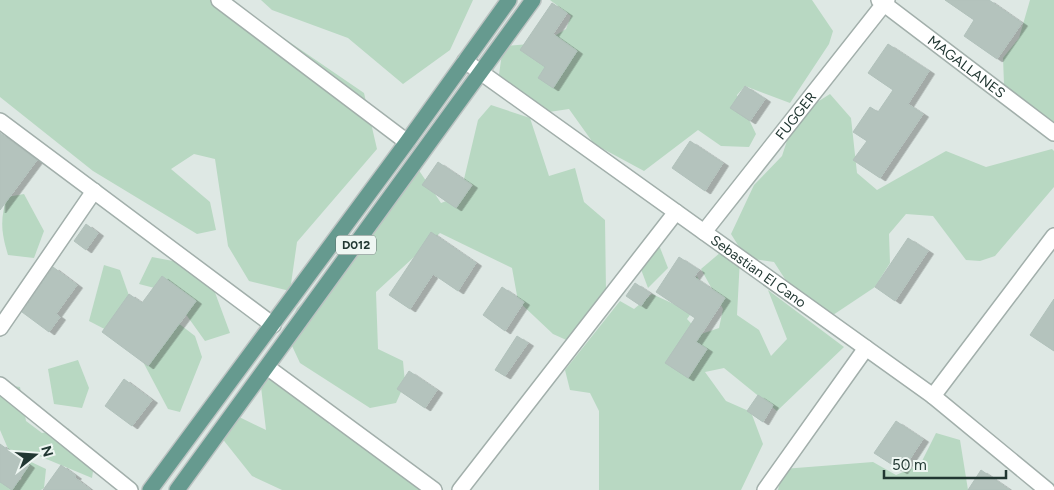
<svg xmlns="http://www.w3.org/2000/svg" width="1054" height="490" viewBox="0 0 1054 490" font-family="Figtree,sans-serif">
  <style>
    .green { fill: #b8d8c2 }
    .building { fill: #b4c3bd; stroke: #b1c1bb; filter: url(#shadow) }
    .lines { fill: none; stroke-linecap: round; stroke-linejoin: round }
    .street-casing { stroke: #a2afab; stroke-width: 18 }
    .primary-casing { stroke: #bcc3c2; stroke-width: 18 }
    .street { stroke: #fff; stroke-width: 15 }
    .primary { stroke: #669a8f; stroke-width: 15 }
    .labels { text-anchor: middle; stroke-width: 4.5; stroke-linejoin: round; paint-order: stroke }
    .shield { fill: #eef6f2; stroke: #5e706c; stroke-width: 1 }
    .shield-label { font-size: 12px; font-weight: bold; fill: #213732 }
    .street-label { font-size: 14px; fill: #213732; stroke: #eef6f2 }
  </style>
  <defs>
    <filter id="shadow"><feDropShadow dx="5.5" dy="3" stdDeviation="0" flood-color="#0004"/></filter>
  </defs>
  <rect width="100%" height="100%" fill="#dee8e4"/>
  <g class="green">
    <polygon points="0,0 228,0 364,93 377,149 297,242 290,291 249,281 228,246 215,159 194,154 171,169 210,202 216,230 197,234 93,171 0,97"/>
    <polygon points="261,0 473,0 450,50 403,84 348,38 272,10"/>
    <polygon points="550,0 812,0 833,31 829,44 790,103 745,86 737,95 756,134 749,147 721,146 698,130 644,171 594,144 569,109 542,113 498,82 503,46 543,43 566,29 571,16"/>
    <polygon points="1030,0 1054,0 1054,126 1004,84 1003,58 1019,38"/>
    <polygon points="830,94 851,118 857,173 877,190 946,151 986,167 1052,149 1054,151 1054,187 995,256 980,261 966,260 933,216 906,214 889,234 890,263 875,287 833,315 805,310 774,262 746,258 731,234 754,185 782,156 795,116"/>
    <polygon points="491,105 530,118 549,176 575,168 584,202 605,220 606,291 573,343 553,334 518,301 512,268 440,233 376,292 378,349 403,361 405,383 396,403 370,408 300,363 286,333 297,308 346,261 378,199 397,196 418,169 441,203 460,196 478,120"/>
    <path d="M24,194l20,37 -10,27 -26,-3c-7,-23 -8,-36 -1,-58z"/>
    <polygon points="659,245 668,268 648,288 636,256"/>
    <polygon points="721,252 740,258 737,315 759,330 771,356 787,339 768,290 844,347 777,411 724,368 705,372 726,401 751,412 763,444 741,490 599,490 599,411 590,393 570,390 565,370 620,301 634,309 652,294 676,305 697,276 705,294 687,319 701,334 719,328 723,309 701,269"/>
    <polygon points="152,257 194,265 210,279 230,333 205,341 170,292 139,284"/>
    <polygon points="104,265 120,270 132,304 116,335 89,321"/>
    <polygon points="165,313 195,336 202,357 180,412 168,409 141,358"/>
    <polygon points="78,360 89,388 82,408 54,404 48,369"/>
    <polygon points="270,371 295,378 330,425 359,430 406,460 421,490 282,490 252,476 217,432 231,413 266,430 260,378"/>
    <polygon points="0,384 20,387 26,421 42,433 68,428 95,458 92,478 32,453 12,458 0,430"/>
    <polygon points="936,433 960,440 968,490 778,490 783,469 873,462 896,475 920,465"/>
    <polygon points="27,460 46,469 44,488 41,490 0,490 0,479 8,484 21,480"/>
  </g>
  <g class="building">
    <polygon points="945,0 989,0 1022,23 997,59 964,36 974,20"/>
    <polygon points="552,3 567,13 553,34 577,51 553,88 538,78 545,67 520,50"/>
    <polygon points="888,44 929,71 908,104 923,114 880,178 853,160 867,141 853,132 870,107 878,112 893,90 868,73"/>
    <polygon points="745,86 765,99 750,121 730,108"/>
    <polygon points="0,133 37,160 0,210"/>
    <polygon points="690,141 723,163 705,191 672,168"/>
    <polygon points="438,162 472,185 456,208 422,185"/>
    <polygon points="86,224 98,233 86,250 74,241"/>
    <polygon points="431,232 476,263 458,291 433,274 410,309 389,295"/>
    <polygon points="908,238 928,251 895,301 875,287"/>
    <polygon points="679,257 699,270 694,277 725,298 696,342 707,349 688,378 665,363 695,318 656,292"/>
    <polygon points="53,267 77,285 56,314 60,317 49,332 22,312"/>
    <polygon points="162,276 196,301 148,366 102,332 129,294 142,303"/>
    <polygon points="635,283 650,293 641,306 626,296"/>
    <polygon points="502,287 524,302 505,331 483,315"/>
    <polygon points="1054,299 1054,351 1030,335"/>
    <polygon points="517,336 528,343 505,376 495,370"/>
    <polygon points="409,371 437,390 425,408 397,389"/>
    <polygon points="124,379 152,400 132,426 105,406"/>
    <polygon points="758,395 773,405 763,422 747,411"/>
    <polygon points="896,421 923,439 902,471 874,453"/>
    <polygon points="0,444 29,465 12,490 0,482"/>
    <polygon points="61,465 76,476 74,477 91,490 43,490"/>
    <polygon points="981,470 1010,490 968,490"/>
  </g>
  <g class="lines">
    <defs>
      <g id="street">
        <polyline points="219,0 407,142"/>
        <path id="s1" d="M879,0l175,133"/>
        <path id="s2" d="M465,61l468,335 114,94"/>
        <polyline points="0,121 273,325"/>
        <path id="s3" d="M704,232l183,-232"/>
        <polyline points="0,328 94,191"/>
        <polyline points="267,367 434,490"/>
        <polyline points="0,385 130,490"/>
        <polyline points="933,396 1054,236"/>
        <polyline points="460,490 676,212"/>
        <polyline points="765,490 866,348"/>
      </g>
      <g id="primary">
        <polyline points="150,490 407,142 509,0"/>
        <polyline points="177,490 533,0"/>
      </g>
    </defs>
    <use href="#street" class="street-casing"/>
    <use href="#primary" class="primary-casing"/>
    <use href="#street" class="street"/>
    <use href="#primary" class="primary"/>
  </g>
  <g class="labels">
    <rect class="shield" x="336" y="235.5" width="40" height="19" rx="4"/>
    <g class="shield-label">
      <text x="356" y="249">D012</text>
    </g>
    <g class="street-label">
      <text dy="5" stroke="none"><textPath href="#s1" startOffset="110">MAGALLANES</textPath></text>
      <text dy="5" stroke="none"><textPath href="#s3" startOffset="148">FUGGER</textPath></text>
      <text dy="5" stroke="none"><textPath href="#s2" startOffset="361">Sebastian El Cano</textPath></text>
    </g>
  </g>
  <g transform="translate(35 455) rotate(73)" stroke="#eef6f2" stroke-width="4" paint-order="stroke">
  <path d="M0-4L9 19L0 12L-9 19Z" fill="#213732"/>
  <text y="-8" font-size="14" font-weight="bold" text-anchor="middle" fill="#213732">N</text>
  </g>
  <path d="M884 470v8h122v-8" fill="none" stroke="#213732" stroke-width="2.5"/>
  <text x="892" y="470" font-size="15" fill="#213732" stroke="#eef6f2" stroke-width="4" paint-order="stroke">50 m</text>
</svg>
